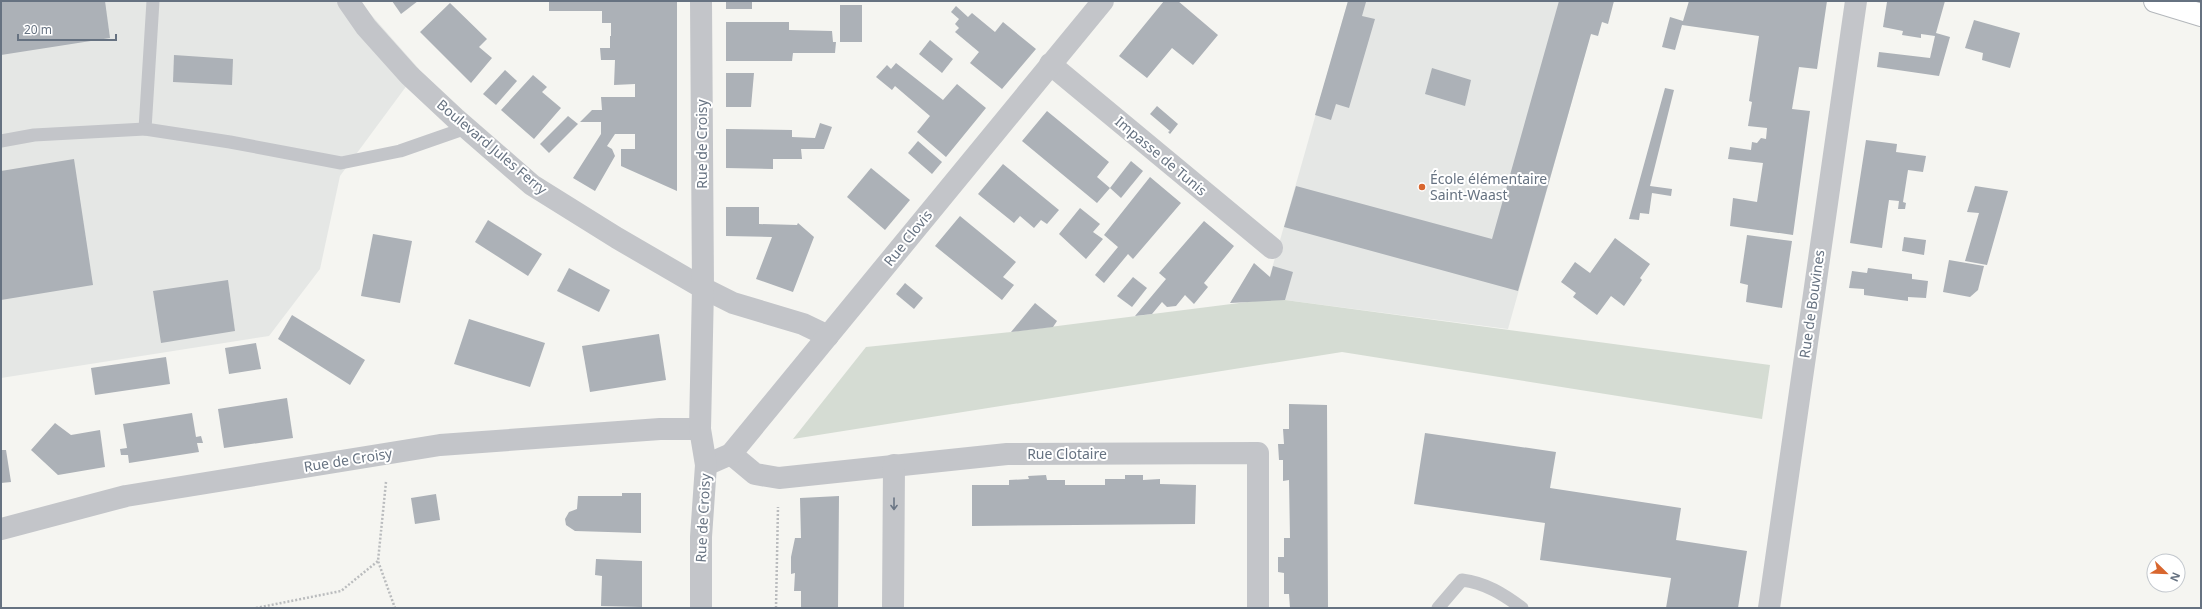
<svg xmlns="http://www.w3.org/2000/svg" width="2202" height="609" viewBox="0 0 2202 609" font-family="'Noto Sans',sans-serif">
  <style>
    .built { fill: #e5e7e5 }
    .green { fill: #d5dcd3 }
    .building { fill: #acb1b7 }
    .lines { fill: none; stroke-linecap: round; stroke-linejoin: round }
    .secondary-casing { stroke: #b3b7bb; stroke-width: 24 }
    .path { stroke: #babcbe; stroke-width: 2.5; stroke-dasharray: 2 2; stroke-linecap: butt }
    .lane { stroke: #c3c5c9; stroke-width: 13 }
    .street { stroke: #c3c5c9; stroke-width: 22 }
    .secondary { stroke: #fff; stroke-width: 22 }
    .oneway { stroke: #6b7685 }
    .poi-dot { fill: #d8662e; stroke: #fff; stroke-width: 1.5 }
    .labels { text-anchor: middle; stroke-width: 4; stroke-linejoin: round; paint-order: stroke }
    .street-label { font-size: 14px; fill: #667281; stroke: #fff }
    .poi-label { font-size: 14px; fill: #667281; stroke: #fff; text-anchor: start }
  </style>
  <rect width="100%" height="100%" fill="#f5f5f1"/>
  <g class="built">
    <polygon points="1,1 359,1 419,69 340,176 320,269 269,336 1,378"/>
    <polygon points="1348,1 1600,1 1508,329 1285,300 1263,300"/>
  </g>
  <polygon class="green" points="1263,300 1285,300 1770,365 1762,419 1342,352 793,439 866,347 1011,332"/>
  <g class="building">
    <polygon points="1,1 105,1 110,38 1,55"/>
    <polygon points="392,1 418,1 401,14"/>
    <polygon points="549,1 677,1 677,191 621,166 621,149 635,149 635,134 615,134 607,146 612,149 615,156 595,191 573,178 601,134 601,122 580,122 592,110 602,110 601,97 635,97 635,84 614,85 615,60 601,60 600,48 610,48 610,36 611,36 611,23 602,23 602,11 549,11"/>
    <rect x="726" y="1" width="26" height="8"/>
    <polygon points="1164,1 1178,1 1218,35 1193,65 1172,48 1147,78 1119,56"/>
    <polygon points="1348,1 1366,2 1362,16 1375,19 1349,108 1336,104 1331,120 1315,115"/>
    <polygon points="1559,1 1614,1 1608,24 1602,22 1598,36 1591,34 1518,291 1284,227 1296,186 1492,239"/>
    <polygon points="1689,1 1827,1 1817,69 1799,67 1792,109 1810,111 1793,235 1730,226 1733,198 1757,202 1763,163 1728,159 1730,147 1751,150 1752,142 1757,143 1761,138 1766,139 1767,128 1748,126 1752,102 1749,101 1759,36 1682,25 1675,50 1662,47 1670,17 1683,21"/>
    <polygon points="1889,1 1945,1 1936,33 1950,37 1939,76 1877,67 1879,52 1930,58 1935,36 1921,34 1921,38 1902,35 1903,31 1883,27 1887,2"/>
    <polygon points="450,3 487,39 479,47 492,58 471,83 420,32"/>
    <rect x="840" y="5" width="22" height="37"/>
    <polygon points="956,6 968,17 972,13 995,32 1003,22 1036,49 1002,89 970,63 979,52 955,32 959,28 955,24 959,19 951,12"/>
    <polygon points="1974,20 2020,33 2010,68 1982,60 1983,53 1965,48"/>
    <polygon points="726,22 789,22 789,30 832,31 833,42 836,42 835,53 793,53 792,61 726,61"/>
    <polygon points="930,40 953,59 942,73 919,54"/>
    <polygon points="174,55 233,59 232,85 173,82"/>
    <polygon points="896,63 943,100 957,84 986,108 946,157 917,132 930,116 895,86 892,90 876,77 887,65 891,69"/>
    <polygon points="1432,68 1471,80 1465,106 1425,94"/>
    <polygon points="505,70 517,81 496,105 483,94"/>
    <polygon points="726,73 754,73 751,107 726,107"/>
    <polygon points="533,75 547,87 542,92 561,108 534,139 501,110"/>
    <polygon points="1665,88 1674,90 1650,186 1672,189 1671,196 1652,193 1649,214 1640,213 1639,220 1629,219"/>
    <polygon points="1157,106 1178,124 1170,134 1168,132 1170,131 1150,114"/>
    <polygon points="1047,111 1109,162 1097,177 1110,188 1097,203 1022,141"/>
    <polygon points="568,116 578,124 549,153 540,144"/>
    <polygon points="820,123 832,127 824,149 801,149 802,159 773,159 773,169 726,168 726,129 792,130 792,137 815,138"/>
    <polygon points="1866,140 1897,144 1896,152 1926,156 1923,172 1908,170 1903,202 1906,203 1905,209 1898,209 1899,201 1889,200 1882,248 1850,243"/>
    <polygon points="918,141 942,162 932,174 908,153"/>
    <polygon points="74,159 93,285 1,300 1,171"/>
    <polygon points="1131,161 1143,171 1121,198 1110,188"/>
    <polygon points="1003,164 1059,210 1047,224 1041,220 1034,228 1020,216 1014,223 978,194"/>
    <polygon points="871,168 910,200 885,230 847,197"/>
    <polygon points="1150,177 1181,203 1133,259 1128,254 1104,283 1095,275 1118,247 1104,235"/>
    <polygon points="1975,186 2008,191 1987,265 1965,261 1979,213 1967,212"/>
    <polygon points="726,207 759,207 759,224 797,225 798,223 814,237 793,292 756,279 772,237 726,236"/>
    <polygon points="1080,208 1100,224 1093,232 1103,239 1086,259 1059,234"/>
    <polygon points="960,216 1016,262 1003,277 1014,285 1002,300 935,246"/>
    <polygon points="488,220 542,254 528,276 475,242"/>
    <polygon points="1204,221 1234,246 1204,283 1208,287 1194,304 1185,295 1176,306 1167,307 1162,302 1152,314 1135,316 1166,279 1159,273"/>
    <polygon points="373,234 412,241 400,303 361,296"/>
    <polygon points="1747,235 1792,241 1782,308 1746,302 1748,285 1740,283"/>
    <polygon points="1904,237 1926,240 1924,255 1902,251"/>
    <polygon points="1615,238 1650,264 1640,278 1642,280 1624,306 1611,296 1597,315 1573,297 1576,293 1561,282 1575,262 1590,273"/>
    <polygon points="1949,260 1984,266 1978,290 1970,297 1943,292"/>
    <polygon points="1254,263 1270,277 1273,266 1293,272 1285,300 1230,303"/>
    <polygon points="569,268 610,290 599,312 557,291"/>
    <polygon points="1868,268 1912,274 1912,279 1928,281 1926,298 1908,297 1908,301 1864,295 1864,289 1849,288 1852,271 1867,273"/>
    <polygon points="1133,277 1147,288 1132,307 1117,296"/>
    <polygon points="228,280 235,331 161,343 153,291"/>
    <polygon points="905,283 923,298 914,309 896,294"/>
    <polygon points="1035,303 1057,321 1053,327 1011,332"/>
    <polygon points="292,315 365,360 350,385 278,339"/>
    <polygon points="469,319 545,343 530,387 454,364"/>
    <polygon points="659,334 666,380 590,392 582,346"/>
    <polygon points="256,343 261,369 229,374 225,348"/>
    <polygon points="166,357 170,384 95,395 91,368"/>
    <polygon points="287,398 293,438 224,448 218,409"/>
    <polygon points="1289,404 1327,405 1328,608 1290,608 1289,594 1284,594 1284,573 1278,572 1278,557 1284,557 1284,538 1290,538 1289,480 1283,481 1283,460 1279,460 1278,444 1284,444 1283,429 1289,429"/>
    <polygon points="192,413 196,437 201,436 203,443 197,443 199,452 129,463 128,455 121,455 120,449 127,448 123,424"/>
    <polygon points="55,423 71,435 100,430 105,467 58,475 31,450"/>
    <polygon points="1425,433 1556,452 1550,488 1681,508 1676,540 1747,551 1738,608 1666,608 1671,578 1540,560 1545,523 1414,504"/>
    <polygon points="1,450 6,450 11,482 1,483"/>
    <polygon points="1046,475 1047,480 1065,480 1065,485 1105,485 1105,479 1125,479 1125,475 1143,475 1143,480 1160,479 1160,484 1196,485 1195,524 972,526 972,485 1009,485 1009,480 1029,479 1028,476"/>
    <polygon points="622,493 641,493 641,533 575,531 566,525 565,519 569,512 577,509 578,496 622,496"/>
    <polygon points="436,494 440,520 415,524 411,498"/>
    <polygon points="839,496 838,608 801,608 801,591 794,591 795,573 791,574 791,557 795,538 801,538 800,498"/>
    <polygon points="596,559 642,561 642,607 601,606 602,576 595,575"/>
  </g>
  <g class="lines">
    <defs>
      <polyline id="secondary" points="2155,1 2201,15"/>
    </defs>
    <use href="#secondary" class="secondary-casing"/>
    <g class="path">
      <polyline points="386,482 378,561 395,608"/>
      <polyline points="256,608 341,591 378,561"/>
      <polyline points="776,608 778,507"/>
    </g>
    <g class="lane">
      <polyline points="153,1 145,129 230,142 341,163 400,151 466,128"/>
      <polyline points="1,141 34,135 145,129"/>
      <path d="M1438,608l24,-28c24,3 41,14 60,28"/>
    </g>
    <g class="street">
      <polyline points="348,1 366,27 409,75 455,118 532,185 617,238 703,288 733,303 803,324 828,336"/>
      <polyline points="1050,64 1272,248"/>
      <polyline points="731,454 755,474 779,478 1007,454 1258,453 1258,608"/>
      <polyline points="706,465 731,454 1103,1"/>
      <polyline points="1,529 126,496 440,445 660,429 700,429"/>
      <polyline points="701,608 701,537 706,465 700,429 703,288 701,1"/>
      <polyline points="893,608 894,465"/>
      <polyline points="1769,608 1856,1"/>
    </g>
    <use href="#secondary" class="secondary"/>
  </g>
  <defs><path id="oneway-shaft" d="M-6 0H5M1.5-3L5.5 0L1.5 3" fill="none" stroke-width="1.6" stroke-linecap="round" stroke-linejoin="round"/></defs>
  <use class="oneway" href="#oneway-shaft" transform="translate(894 504) rotate(90)"/>
  <circle class="poi-dot" cx="1422" cy="187" r="4"/>
  <g class="labels">
    <g class="street-label">
      <text transform="translate(702 144) rotate(-90)" y="5">Rue de Croisy</text>
      <text transform="translate(492 147) rotate(40)" y="5">Boulevard Jules Ferry</text>
      <text transform="translate(1161 156) rotate(40)" y="5">Impasse de Tunis</text>
      <text transform="translate(908 238) rotate(-51)" y="5">Rue Clovis</text>
      <text transform="translate(1812 304) rotate(-82)" y="5">Rue de Bouvines</text>
      <text x="1067" y="459">Rue Clotaire</text>
      <text transform="translate(348 460) rotate(-9)" y="5">Rue de Croisy</text>
      <text transform="translate(703 518) rotate(-87)" y="5">Rue de Croisy</text>
    </g>
    <g class="poi-label">
      <text x="1430" y="184">École élémentaire<tspan x="1430" dy="16">Saint-Waast</tspan></text>
    </g>
  </g>
  <rect width="2202" height="609" fill="none" stroke="#667281" stroke-width="4"/>
  <g transform="translate(2166 573) rotate(113)"><circle r="19" fill="#ffffff" stroke="#c2c7cd"/>
  <path d="M0-3L7 15L0 10L-7 15Z" fill="#d8662e"/>
  <text y="-6" font-size="11" font-weight="bold" text-anchor="middle" fill="#667281">N</text>
  </g>
  <path d="M18 34v6h98v-6" fill="none" stroke="#667281" stroke-width="2"/>
  <text x="24" y="34" font-size="12" fill="#667281" stroke="#ffffff" stroke-width="3" paint-order="stroke">20 m</text>
</svg>
